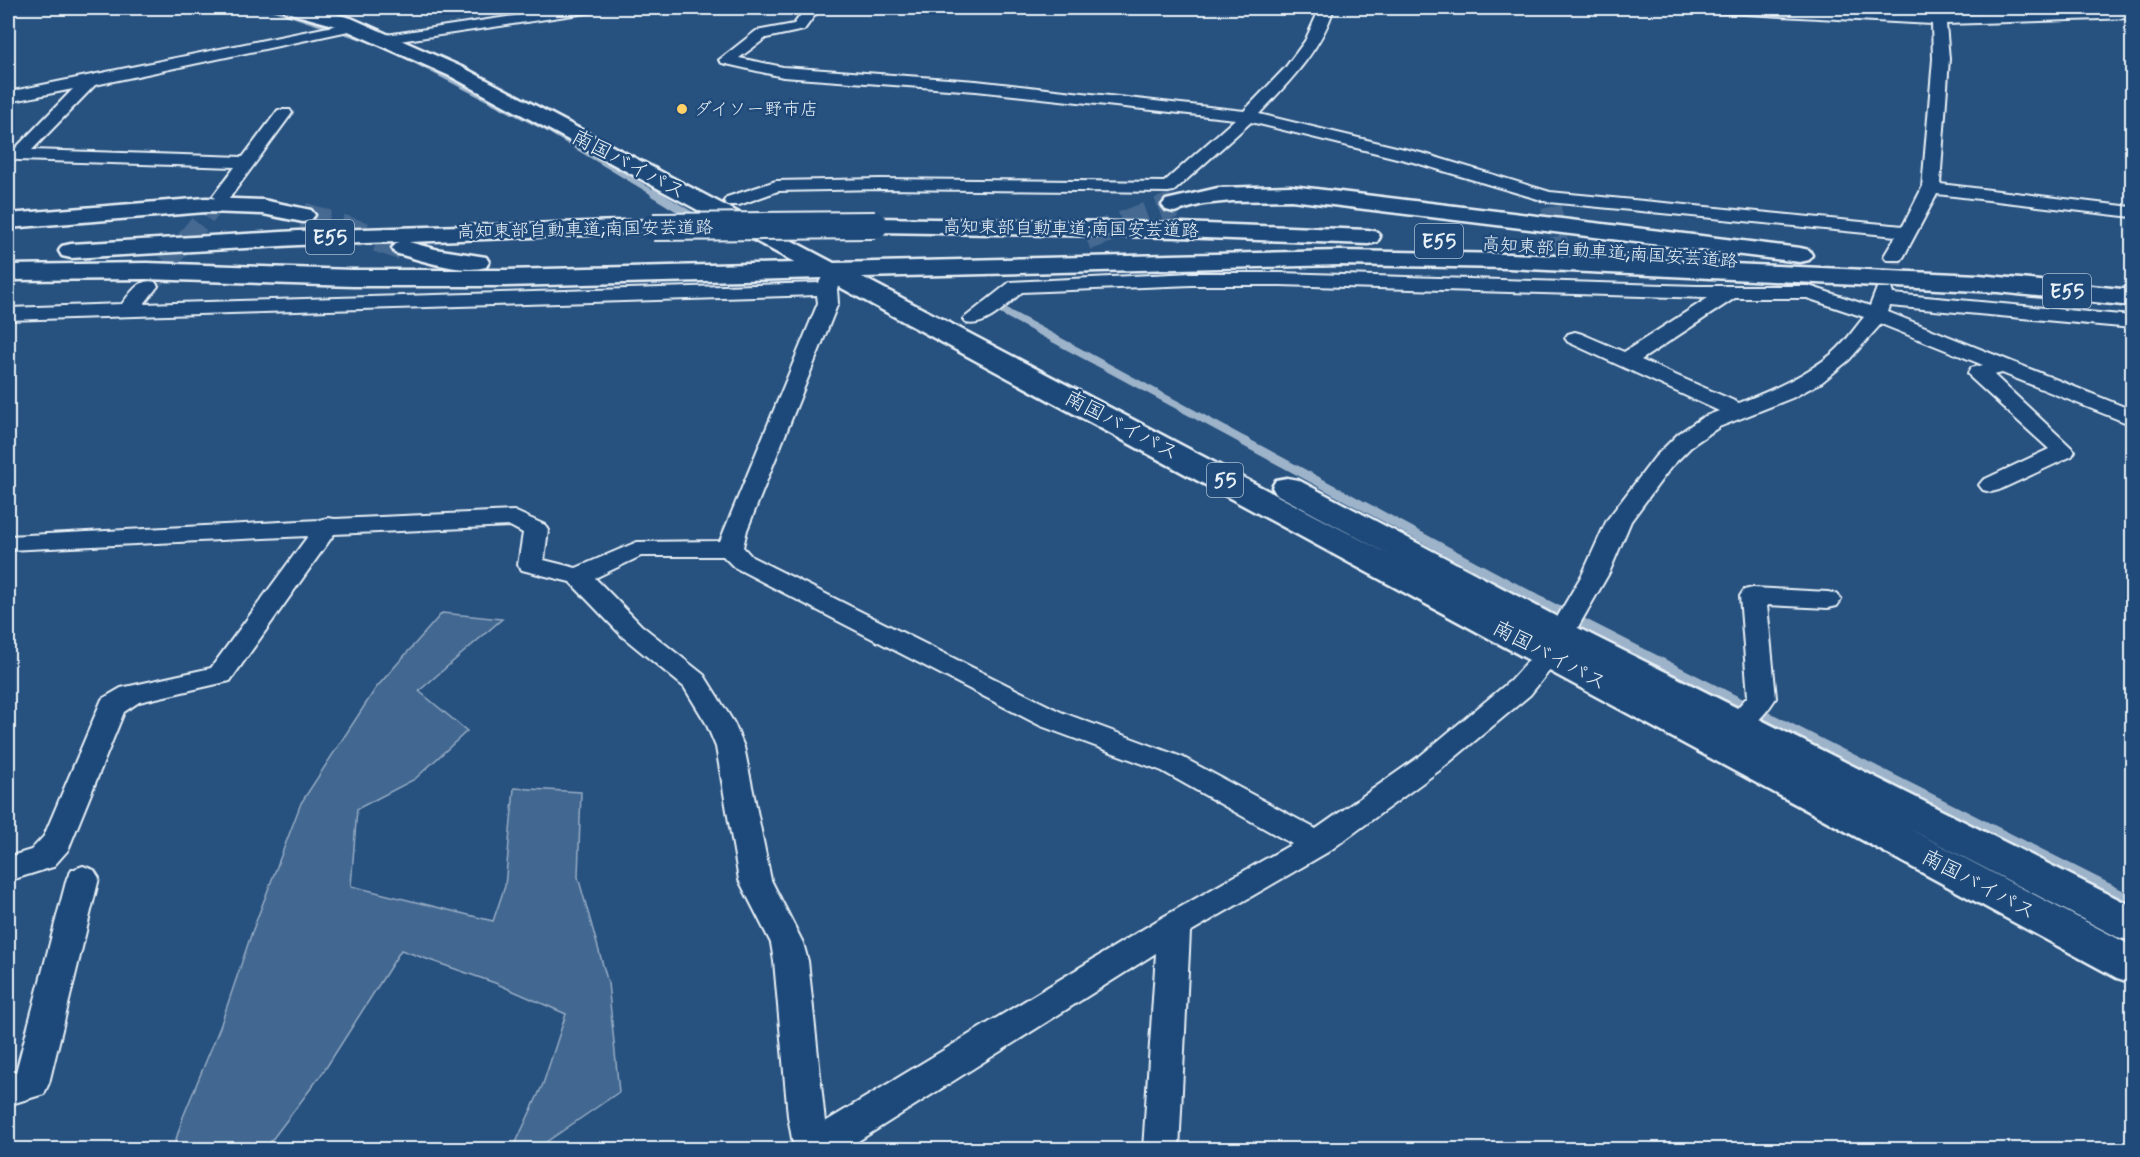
<svg xmlns="http://www.w3.org/2000/svg" width="2140" height="1157" viewBox="0 0 2140 1157" font-family="Mynerve,'Klee One',sans-serif">
  <style>
    .green { fill: #436891; stroke: #96acc4; stroke-width: 1.5 }
    .lines { fill: none; stroke-linecap: round; stroke-linejoin: round }
    .stream-far3 { stroke: #9db3c9; stroke-width: 5 }
    .stream-far2 { stroke: #9db3c9; stroke-width: 8 }
    .stream-far1 { stroke: #9db3c9; stroke-width: 9 }
    .stream { stroke: #9db3c9; stroke-width: 11 }
    .street-tunnel { stroke: #446991; stroke-width: 20; stroke-dasharray: 20 10; stroke-linecap: butt }
    .highway-tunnel { stroke: #446991; stroke-width: 26; stroke-dasharray: 26 13; stroke-linecap: butt }
    .street-casing { stroke: #e8f1f8; stroke-width: 4 }
    .highway-casing { stroke: #e8f1f8; stroke-width: 5 }
    .street { fill: #1f4a7a; fill-rule: evenodd }
    .highway { fill: #1f4a7a; fill-rule: evenodd }
    .highway-bridge-casing { stroke: #e8f1f8; stroke-width: 30; stroke-linecap: butt }
    .highway-bridge { stroke: #1f4a7a; stroke-width: 26 }
    .poi-dot { fill: #ffd166; stroke: #1f4a7a; stroke-width: 2 }
    .labels { text-anchor: middle; stroke-width: 5; stroke-linejoin: round; paint-order: stroke }
    .far-poi-label { font-size: 18px; fill: #e8f1f8; stroke: #1f4a7a; text-anchor: start }
    .far-street-label { font-size: 18px; fill: #e8f1f8; stroke: #1f4a7a }
    .shield { fill: #1f4a7a; stroke: #acbfd2; stroke-width: 1.5 }
    .shield-label { font-size: 20px; font-weight: bold; fill: #e8f1f8 }
    .street-label { font-size: 21px; fill: #e8f1f8; stroke: #1f4a7a }
  </style>
  <rect width="100%" height="100%" fill="#27517f"/>
  <filter id="ink" filterUnits="userSpaceOnUse"><feTurbulence type="fractalNoise" baseFrequency=".0167" numOctaves="2"/><feDisplacementMap in="SourceGraphic" scale="12" xChannelSelector="R" yChannelSelector="G"/><feConvolveMatrix kernelMatrix="1 2 1 2 8 2 1 2 1" color-interpolation-filters="sRGB"/></filter>
  <g filter="url(#ink)">
    <polygon class="green" points="442,613 502,619 419,691 467,731 415,779 357,809 351,886 493,921 505,886 514,788 581,792 578,877 608,983 619,1092 536,1149 513,1149 543,1084 566,1014 495,983 401,950 324,1071 265,1149 173,1149 183,1117 220,1027 252,932 301,803 376,688"/>
    <g class="lines">
      <g class="stream-far3">
        <polyline points="272,8 375,42"/>
        <polyline points="399,53 547,129 657,195"/>
      </g>
      <g class="stream-far2">
        <polyline points="654,193 698,220"/>
        <polyline points="1001,310 1246,442"/>
      </g>
      <polyline class="stream-far1" points="1243,441 1544,603 1848,757"/>
      <polyline class="stream" points="1845,756 2132,901"/>
      <g class="street-tunnel">
        <polyline points="1551,207 1564,273"/>
        <polyline points="148,286 222,196"/>
        <polyline points="1884,292 1894,256"/>
      </g>
      <g class="highway-tunnel">
        <polyline points="303,215 404,248"/>
        <polyline points="1086,238 1174,205"/>
      </g>
      <defs>
        <g id="street">
          <polygon points="568,8 600,8 593,12 386,43 379,39 386,35"/>
          <path d="M806,8h14l-16,22 -38,8 -27,20 44,9 193,14 268,30 41,-43 20,-27 15,-33h14c-13,42 -45,74 -75,106l166,40 125,38 353,34 19,-38 11,-129 -1,-35 -225,-12 -5,-1 -2,-3h81l150,7v-7h14l1,7 186,-5v8l-186,6 3,35 -9,125 192,23v10l-195,-23 -33,62 -3,4h-14l-3,-4 12,-20 -348,-34 -135,-40 -162,-40 -77,69 -6,1 -287,-3 -103,2 -39,14h-12l-3,-4 3,-4 49,-16 105,-2 283,3 71,-63 -259,-28 -193,-14 -61,-14 -3,-3 37,-29 38,-7z"/>
          <polygon points="353,22 358,23 360,26 358,29 95,85 32,150 243,157 278,110 290,110 292,113 228,200 216,200 213,196 235,167 18,160 12,159 9,155 73,89 8,102 8,92"/>
          <path d="M834,265l7,2 3,4 -7,18 1,14 -91,227 -4,17 9,10 309,155 121,45 134,72 104,-73 90,-75 28,-31 45,-77 24,-53 48,-63 23,-23 25,-17 16,-6 -151,-69 -3,-4 3,-4 7,-2 7,2 42,18 84,-54 -428,-13h-88l-170,7c-14,12 -36,36 -56,31l-3,-4 47,-37 182,-9h88l417,13h112l61,20 7,-18h14l2,6 239,22v12l-242,-22 -2,6 244,98v15l-130,-52 -8,2 81,76 -3,5 -73,34 -8,2 -8,-2 -4,-5 4,-5 66,-31 -78,-71 -3,-5 3,-5 12,-3 -102,-41 -32,36 -27,22 -30,16 -73,29 -25,17 -23,23 -40,54 -22,52 -47,82 -32,40 -90,75 -112,82 -138,80 -11,218h-36l13,-197 -312,197h-50l-6,-34 -14,-155 -3,-18 -32,-63 -23,-133 -10,-24 -22,-36 -61,-50 -53,-55 -48,-12 -4,-5 5,-32 -13,-7 -176,8 -104,147 -91,21 -15,10 -56,138 -15,17 -45,14v-24l23,-7 13,-14 58,-137 19,-11 90,-20 97,-132 -300,14v-14l311,-16 9,-2 7,1 179,-8 31,14 3,5 -4,30 32,8 61,-26 83,-1 98,-238 -1,-8 -809,25v-12l114,-4c9,-11 17,-26 33,-22l3,4 -14,18 675,-21 8,-16zM1735,298h72l57,19c-10,12 -19,26 -31,36 -28,23 -61,37 -94,50l-98,-43zM641,556h82l11,11 307,159 121,45 130,73 -129,73 -338,205 -17,-161 -5,-18 -32,-63 -27,-133 -10,-24 -30,-48 -63,-50 -46,-47z"/>
          <path d="M1753,588l75,4 9,2 4,6 -4,6 -9,2 -61,-3 9,93c-11,17 -28,39 -49,33l-4,-7 25,-28 -8,-100 4,-6z"/>
          <polygon points="83,866 94,870 99,878 49,1083 44,1094 8,1105 8,1075 16,1072 67,878 72,870"/>
        </g>
        <g id="highway">
          <polygon points="284,8 312,8 351,18 466,69 834,263 1340,251 1509,254 1979,275 2132,290 2132,306 1998,292 1509,268 1340,265 862,277 1390,555 1276,494 1272,487 1276,480 1287,478 1298,480 1574,626 2132,906 2132,941 2117,937 1902,825 2132,946 2132,983 2117,978 823,278 505,286 353,286 146,279 8,280 8,265 146,263 353,270 505,270 796,263 452,77 337,26 286,12"/>
          <polygon points="1291,186 1800,248 1809,250 1812,255 1809,260 1800,262 1291,200 1232,201 1203,204 1174,212 1166,210 1162,205 1166,200 1218,188"/>
          <polygon points="206,198 263,200 311,210 315,215 311,220 303,222 263,214 206,212 8,228 8,214"/>
          <polygon points="875,218 1179,223 1368,230 1377,232 1380,237 1377,242 1368,244 1179,237 875,232 867,230 863,225 867,220"/>
          <path d="M653,220l8,2 4,5 -4,5 -252,10 26,7 51,8 3,5 -3,5c-26,7 -65,-7 -91,-14l-3,-5 6,-6 -100,3 -227,13 -9,-2 -3,-5 3,-5 9,-2 227,-13z"/>
        </g>
      </defs>
      <use href="#street" class="street-casing"/>
      <use href="#highway" class="highway-casing"/>
      <use href="#street" class="street"/>
      <use href="#highway" class="highway"/>
      <defs>
        <polyline id="highway-bridge" points="653,227 875,225"/>
      </defs>
      <use href="#highway-bridge" class="highway-bridge-casing"/>
      <use href="#highway-bridge" class="highway-bridge"/>
    </g>
  </g>
  <circle class="poi-dot" cx="682" cy="109" r="6"/>
  <g class="labels">
    <g class="far-poi-label">
      <text x="694" y="115">ダイソー野市店</text>
    </g>
    <g class="far-street-label">
      <text transform="translate(1071 228) rotate(1)" y="6">高知東部自動車道;南国安芸道路</text>
      <text transform="translate(585 229) rotate(-1)" y="6">高知東部自動車道;南国安芸道路</text>
      <text transform="translate(1610 252) rotate(4)" y="6">高知東部自動車道;南国安芸道路</text>
    </g>
    <g class="shield">
      <rect x="306" y="220" width="48" height="34" rx="4.5"/>
      <rect x="1415" y="224" width="48" height="34" rx="4.5"/>
      <rect x="2043" y="274" width="48" height="34" rx="4.5"/>
      <rect x="1207" y="463" width="36" height="34" rx="4.5"/>
    </g>
    <g class="shield-label">
      <text x="330" y="244">E55</text>
      <text x="1439" y="248">E55</text>
      <text x="2067" y="298">E55</text>
      <text x="1225" y="487">55</text>
    </g>
    <g class="street-label">
      <text transform="translate(629 164) rotate(28)" y="7">南国バイパス</text>
      <text transform="translate(1122 425) rotate(28)" y="7">南国バイパス</text>
      <text transform="translate(1550 655) rotate(28)" y="7">南国バイパス</text>
      <text transform="translate(1979 884) rotate(28)" y="7">南国バイパス</text>
    </g>
  </g>
  <rect width="2140" height="1157" fill="none" stroke="#1f4a7a" stroke-width="30"/>
  <rect x="15" y="15" width="2110" height="1127" fill="none" stroke="#e8f1f8" stroke-width="2" filter="url(#ink)"/>
</svg>
